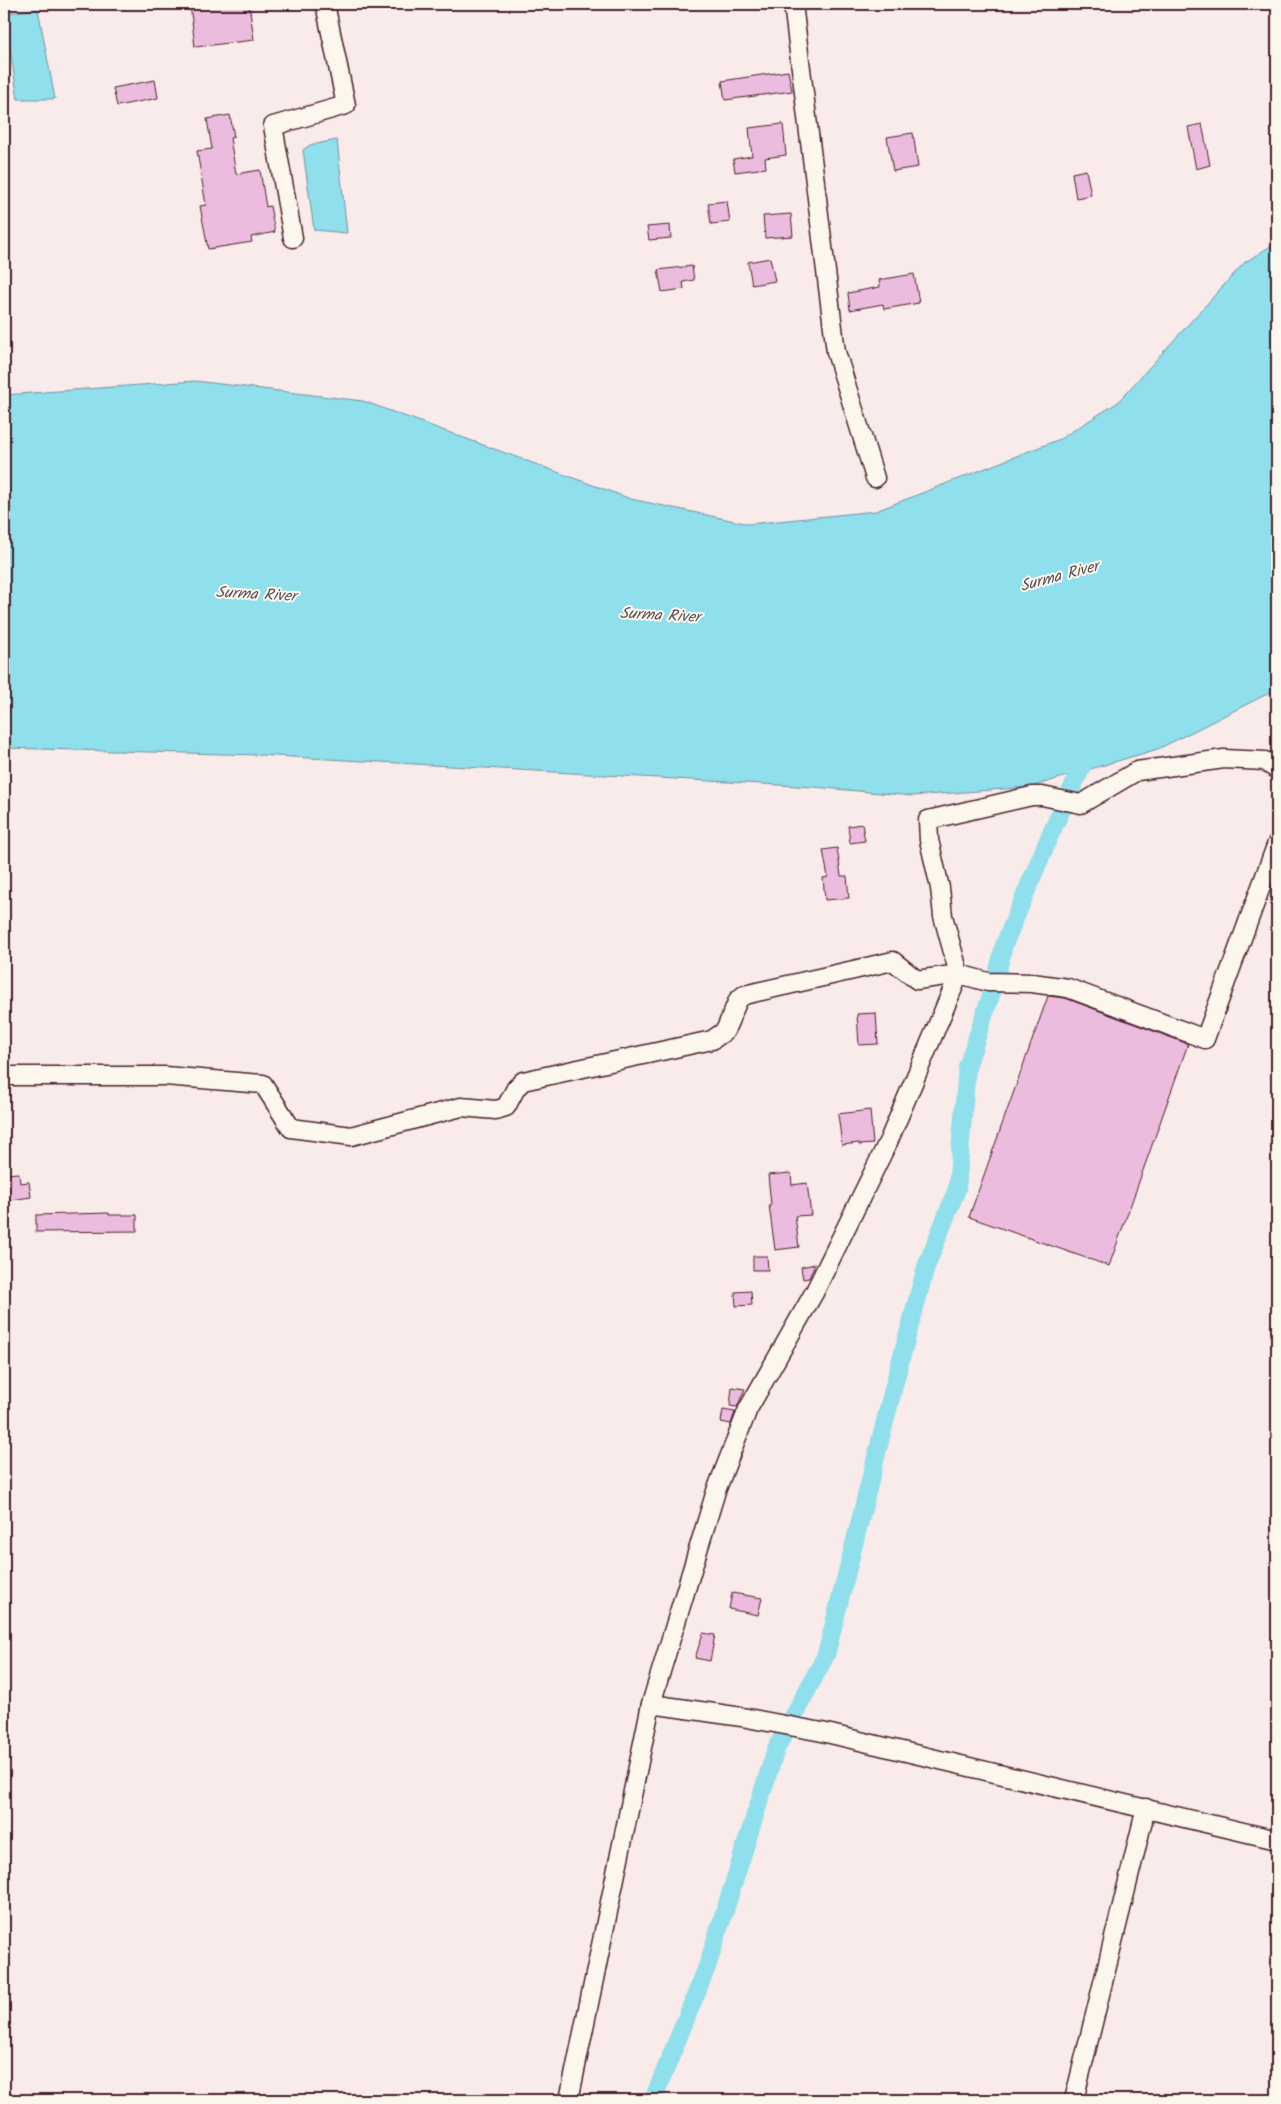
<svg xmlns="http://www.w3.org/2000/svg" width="1281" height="2104" viewBox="0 0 1281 2104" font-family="Kalam,sans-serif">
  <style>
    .water { fill: #8fdfec; stroke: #73929f }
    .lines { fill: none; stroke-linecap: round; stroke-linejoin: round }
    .canal { stroke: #8fdfec; stroke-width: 18 }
    .building { fill: #ecbcdf; stroke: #4a1f2b }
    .minor-casing { stroke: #4a1f2b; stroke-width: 21 }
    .minor { stroke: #fbf7ec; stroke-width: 18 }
    .labels { text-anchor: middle; stroke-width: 4; stroke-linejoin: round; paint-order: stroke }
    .water-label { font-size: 16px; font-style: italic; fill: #5b4f5b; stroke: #fbf7ec }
  </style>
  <rect width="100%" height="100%" fill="#f8ebe9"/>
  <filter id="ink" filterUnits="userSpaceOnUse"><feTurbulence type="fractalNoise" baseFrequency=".02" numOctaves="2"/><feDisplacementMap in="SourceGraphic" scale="10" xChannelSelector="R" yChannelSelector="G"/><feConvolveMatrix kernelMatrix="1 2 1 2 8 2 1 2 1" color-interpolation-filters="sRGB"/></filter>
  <g filter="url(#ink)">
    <g class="water">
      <polygon points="38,9 55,99 18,99 10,49 8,13"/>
      <polygon points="337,140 347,233 314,230 303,150 310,145"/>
      <polygon points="1277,242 1277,689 1158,749 1030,787 913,796 814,787 258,755 4,748 4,395 195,381 363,401 631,499 749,524 876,511 1060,439 1117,403 1244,263"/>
    </g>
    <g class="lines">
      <polyline class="canal" points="653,2100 707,1967 776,1749 826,1655 899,1366 926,1267 957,1189 967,1067 995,983 1004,945 1050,835 1089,752"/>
    </g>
    <g class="building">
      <polygon points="190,4 249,4 254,40 195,47"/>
      <polygon points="788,71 792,91 725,100 722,81"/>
      <polygon points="155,80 158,98 117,106 113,88"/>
      <polygon points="230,115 234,137 230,138 236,174 260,170 266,207 270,206 275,232 251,237 252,242 208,249 200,206 206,205 197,151 212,149 207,119"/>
      <polygon points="783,124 786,155 765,158 766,168 735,172 733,159 752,156 749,128"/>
      <polygon points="1202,124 1210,165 1196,169 1188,127"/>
      <polygon points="913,133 918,167 893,171 887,137"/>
      <polygon points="1086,170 1091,195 1076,198 1072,173"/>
      <polygon points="727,201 730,222 711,224 708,203"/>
      <polygon points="791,214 793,236 765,238 763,216"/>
      <polygon points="670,225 671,238 649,240 647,227"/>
      <polygon points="770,258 775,281 752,285 748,262"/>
      <polygon points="692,266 694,280 683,282 684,289 662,292 658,270"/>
      <polygon points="914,274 919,303 884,309 883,304 850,310 848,293 880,287 879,280"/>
      <polygon points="862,824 865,841 850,843 848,826"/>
      <polygon points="837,848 841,876 847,876 849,898 825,900 823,878 828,877 823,850"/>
      <polygon points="1048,996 1065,998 1188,1044 1109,1266 969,1217"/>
      <polygon points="876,1013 878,1044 859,1045 857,1014"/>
      <polygon points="870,1110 873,1144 859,1145 859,1143 842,1145 838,1114"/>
      <polygon points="19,1173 20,1183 29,1182 31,1197 4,1201 4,1174"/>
      <polygon points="791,1173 792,1185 807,1183 811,1215 795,1216 799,1247 775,1250 769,1205 771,1205 768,1175"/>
      <polygon points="109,1213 109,1215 137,1215 137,1231 36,1232 36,1215"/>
      <polygon points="753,1256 767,1256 768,1270 753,1270"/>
      <polygon points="815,1264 809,1278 803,1279 801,1267"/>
      <polygon points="751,1291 752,1305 736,1306 735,1292"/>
      <polygon points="732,1387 745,1389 737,1407 730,1406"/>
      <polygon points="723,1410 735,1412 731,1424 721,1422"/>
      <polygon points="732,1593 762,1598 758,1615 729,1609"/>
      <polygon points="703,1633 715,1635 710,1661 695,1658"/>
    </g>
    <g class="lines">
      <defs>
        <g id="minor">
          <polyline points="793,4 836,352 875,478"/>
          <polyline points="293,238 273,126 346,105 325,4"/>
          <polyline points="4,1076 165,1076 263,1084 291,1128 351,1136 461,1107 496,1110 506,1107 516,1088 523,1081 712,1040 725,1031 738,1000 744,995 893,961 917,980 959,974 988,982 1032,983 1068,988 1205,1039 1277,843"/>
          <polyline points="651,1704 742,1717 822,1732 1277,1840"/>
          <polyline points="569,2100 651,1704 716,1491 748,1409 815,1291 889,1140 959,974 943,916 940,888 929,840 928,820 1032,796 1042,796 1081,804 1137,771 1224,759 1265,761 1277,770"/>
          <polyline points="1074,2100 1146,1808"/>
        </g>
      </defs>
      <use href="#minor" class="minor-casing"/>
      <use href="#minor" class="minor"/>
    </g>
  </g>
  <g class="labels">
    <g class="water-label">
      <text transform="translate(1059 575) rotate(-15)" y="6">Surma River</text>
      <text transform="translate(256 593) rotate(3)" y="6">Surma River</text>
      <text transform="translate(660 614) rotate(3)" y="6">Surma River</text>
    </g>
  </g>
  <rect width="1281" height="2104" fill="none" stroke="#fbf7ec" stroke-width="20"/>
  <rect x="10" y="10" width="1261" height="2084" fill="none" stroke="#4a1f2b" stroke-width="2" filter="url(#ink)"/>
</svg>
